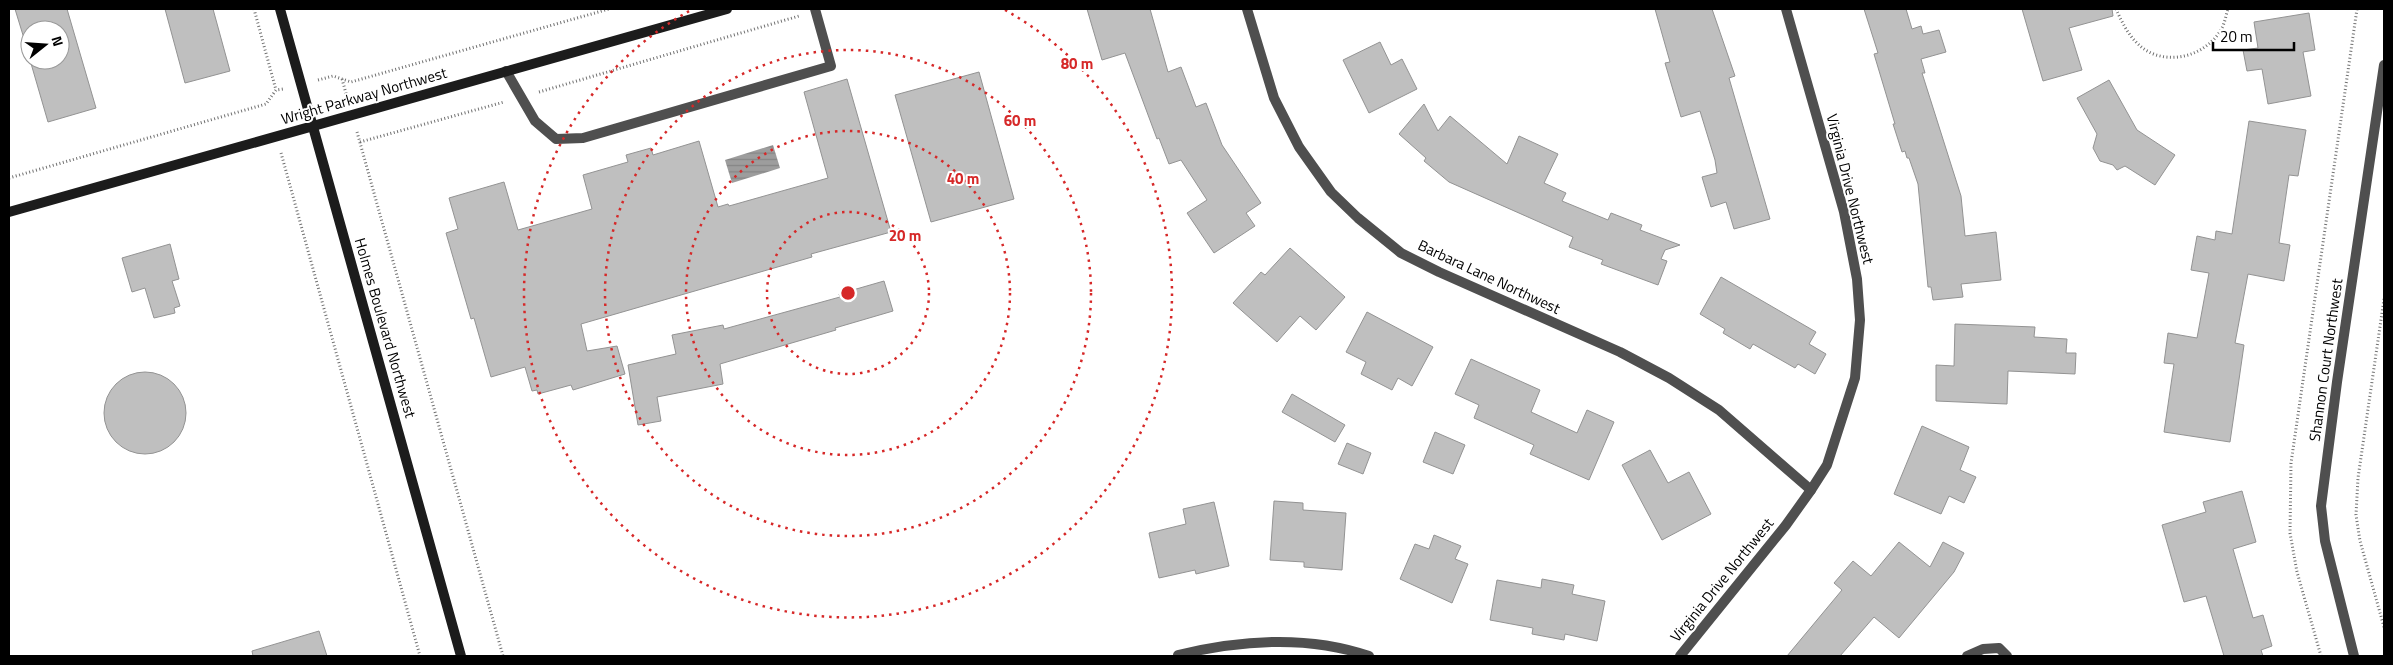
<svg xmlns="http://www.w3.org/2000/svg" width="2393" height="665" viewBox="0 0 2393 665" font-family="'Titillium Web',sans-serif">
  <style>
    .water { fill: url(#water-rules) }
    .building { fill: #bfbfbf; stroke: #939393 }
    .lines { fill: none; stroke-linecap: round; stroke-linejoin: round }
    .path { stroke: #717171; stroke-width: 3; stroke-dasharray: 1 2.5; stroke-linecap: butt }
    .lane { stroke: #4f4f4f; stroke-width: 10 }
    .street { stroke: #4f4f4f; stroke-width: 10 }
    .secondary { stroke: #1c1c1c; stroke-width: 10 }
    .ring { fill: none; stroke: #d62828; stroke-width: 2.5; stroke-dasharray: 2.5 5 }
    .labels { text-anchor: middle; stroke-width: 4; stroke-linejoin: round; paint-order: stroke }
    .street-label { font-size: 15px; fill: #000; stroke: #fff }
    .centre { fill: #d62828; stroke: #fff; stroke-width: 2.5 }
    .ring-label { font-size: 15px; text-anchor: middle; font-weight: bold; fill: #d62828; stroke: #fff; stroke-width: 4; stroke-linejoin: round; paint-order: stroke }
  </style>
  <defs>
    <pattern id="water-rules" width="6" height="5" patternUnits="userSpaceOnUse" patternTransform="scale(1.25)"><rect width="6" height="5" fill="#9d9d9d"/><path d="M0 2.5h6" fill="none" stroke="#858585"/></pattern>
  </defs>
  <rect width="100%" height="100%" fill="#fff"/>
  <polygon class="water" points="773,145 780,168 732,183 725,160"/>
  <g class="building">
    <polygon points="15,9 67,9 96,108 48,122 30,60 60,60 60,30 30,30 30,58"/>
    <polygon points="165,9 213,9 230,71 185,83"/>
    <polygon points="1087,9 1150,9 1168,72 1181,67 1196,107 1206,103 1222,145 1261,203 1246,213 1255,226 1214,253 1187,213 1207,200 1181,160 1169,164 1159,138 1157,139 1125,53 1102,60"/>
    <polygon points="1655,9 1712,9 1735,76 1729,78 1770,219 1734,229 1726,202 1711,207 1702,177 1717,173 1715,160 1700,111 1681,117 1665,63 1670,62"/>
    <polygon points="1864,9 1906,9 1912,29 1921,26 1923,34 1939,30 1946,52 1921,59 1925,73 1922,73 1961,196 1965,236 1996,232 2001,280 1961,284 1963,297 1933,300 1931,287 1928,287 1918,184 1909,158 1907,158 1905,151 1902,152 1893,124 1895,124 1874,54 1878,53"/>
    <polygon points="2022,9 2112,9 2113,16 2069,28 2082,70 2043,81"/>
    <polygon points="2309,13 2315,50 2303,52 2311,96 2268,104 2262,69 2247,71 2243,50 2258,48 2254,22"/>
    <polygon points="1380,42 1391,65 1402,59 1417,89 1369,113 1343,60"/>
    <polygon points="979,72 1014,199 931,222 895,95"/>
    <polygon points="847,79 891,232 811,254 812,257 581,324 587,351 617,346 625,374 573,390 571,385 538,394 537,390 532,391 525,367 491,377 474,318 471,319 446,233 458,229 449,198 504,182 518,230 592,209 583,175 628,162 626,155 651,148 653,155 699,141 718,207 728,204 729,206 828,178 804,92"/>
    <polygon points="2109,80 2137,130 2175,155 2155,185 2125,166 2117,170 2113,165 2100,161 2093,148 2097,134 2077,98"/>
    <polygon points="1424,104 1438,131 1450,116 1507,164 1519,136 1558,154 1544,183 1566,193 1562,201 1608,220 1611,213 1642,225 1640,230 1680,245 1665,250 1661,259 1667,261 1658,285 1601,264 1603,260 1569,247 1573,237 1449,182 1424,161 1426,158 1399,134"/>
    <polygon points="2249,121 2306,130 2298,176 2289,175 2279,243 2290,245 2284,281 2248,274 2235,343 2244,345 2230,442 2164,432 2174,364 2164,363 2168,333 2197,338 2209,273 2191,270 2197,236 2215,240 2216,231 2232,234"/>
    <polygon points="170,244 179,279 172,281 180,306 174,308 175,313 154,318 145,288 132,292 122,258"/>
    <polygon points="1290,248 1345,297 1316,330 1300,316 1277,342 1233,303 1261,272 1265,275"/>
    <polygon points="1721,277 1816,332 1809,344 1826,354 1815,374 1798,364 1795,368 1753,344 1750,349 1723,333 1725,329 1700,314"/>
    <polygon points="884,281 893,311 835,328 836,330 720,364 723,384 657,397 661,421 638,425 628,365 676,354 672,335 723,325 724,329 840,297 839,294"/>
    <polygon points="1367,312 1433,347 1412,386 1398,378 1392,390 1361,374 1366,362 1346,352"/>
    <polygon points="1955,324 2035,327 2034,337 2067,339 2066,353 2076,353 2075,374 2008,371 2007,404 1936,401 1936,365 1954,366"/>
    <polygon points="1471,359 1540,390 1531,412 1577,433 1587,410 1614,422 1589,480 1530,454 1534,445 1474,418 1479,405 1455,394"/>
    <circle cx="145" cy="413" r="41"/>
    <polygon points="1292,394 1345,425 1335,442 1282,412"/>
    <polygon points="1922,426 1969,447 1960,470 1976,477 1964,503 1949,496 1941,514 1894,494"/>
    <polygon points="1435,432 1465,445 1453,474 1423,462"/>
    <polygon points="1347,443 1371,453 1363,474 1338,464"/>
    <polygon points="1650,450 1668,483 1689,472 1711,514 1662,540 1622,465"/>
    <polygon points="2242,491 2256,542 2233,549 2253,618 2263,615 2272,646 2261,650 2263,656 2224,656 2206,596 2184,602 2162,525 2206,512 2203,502"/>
    <polygon points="1274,501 1303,503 1303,510 1346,513 1342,570 1304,567 1304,562 1270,560"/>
    <polygon points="1214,502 1229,566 1196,574 1195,570 1159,578 1149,533 1186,524 1183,509"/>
    <polygon points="1434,535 1461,546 1455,559 1468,564 1452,603 1400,579 1415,544 1429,549"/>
    <polygon points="1899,542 1930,567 1943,542 1964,553 1954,572 1899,638 1874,617 1840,656 1787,656 1842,590 1834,583 1853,561 1871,576"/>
    <polygon points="1542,579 1574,585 1572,594 1605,601 1597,641 1565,634 1564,640 1532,634 1533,628 1490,620 1497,580 1541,588"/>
    <polygon points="319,631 327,656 253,656 252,651"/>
  </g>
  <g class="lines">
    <g class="path">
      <polyline points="254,9 276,90"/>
      <path d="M2116,9c5,11 11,24 20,33 25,27 70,16 86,-14 3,-6 4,-13 6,-19"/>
      <polyline points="342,79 347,97"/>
      <polyline points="318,80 333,76 351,82 609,9"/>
      <polyline points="539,92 799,16"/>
      <polyline points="357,132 503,656"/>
      <polyline points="360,142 504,102"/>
      <polyline points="281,153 420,656"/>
      <polyline points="9,178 266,104 276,90 283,89"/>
      <polyline points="2384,299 2358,478 2356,515 2360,541 2384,627"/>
      <polyline points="2321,656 2297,572 2290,533 2291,463 2357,9"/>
    </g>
    <g class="lane">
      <polyline points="506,71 535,121 556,139 583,138 831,66 815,9"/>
      <polyline points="1967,656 1983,649 1999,648 2007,656"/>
    </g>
    <g class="street">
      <polyline points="1247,9 1274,98 1299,147 1331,192 1358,218 1401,253 1439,272 1620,352 1669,378 1719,410 1811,490"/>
      <path d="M1178,655c62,-15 130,-20 191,1"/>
      <polyline points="1680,656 1786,525 1811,490 1827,465 1855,378 1860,320 1857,279 1844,212 1786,9"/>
      <polyline points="2354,656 2325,541 2321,506 2337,382 2384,65"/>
    </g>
    <g class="secondary">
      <polyline points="280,9 461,656"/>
      <polyline points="9,212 727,9"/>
    </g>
  </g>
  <g class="ring">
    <circle cx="848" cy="293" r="81"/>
    <circle cx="848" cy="293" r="162"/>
    <circle cx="848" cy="293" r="243"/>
    <path d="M1005 10A324 324 0 1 1 691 10"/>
  </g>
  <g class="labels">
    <g class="street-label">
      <text transform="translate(364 96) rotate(-16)" y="5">Wright Parkway Northwest</text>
      <text transform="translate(1850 189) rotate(76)" y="5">Virginia Drive Northwest</text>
      <text transform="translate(1489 277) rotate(25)" y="5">Barbara Lane Northwest</text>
      <text transform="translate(385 328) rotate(74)" y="5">Holmes Boulevard Northwest</text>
      <text transform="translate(2326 360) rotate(-82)" y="5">Shannon Court Northwest</text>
      <text transform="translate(1722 580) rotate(-51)" y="5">Virginia Drive Northwest</text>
    </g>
  </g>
  <circle cx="848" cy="293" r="8" class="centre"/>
  <g class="ring-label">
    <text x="1077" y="69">80 m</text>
    <text x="1020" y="126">60 m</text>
    <text x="963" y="184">40 m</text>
    <text x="905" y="241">20 m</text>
  </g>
  <rect width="2393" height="665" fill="none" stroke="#000000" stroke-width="20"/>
  <g transform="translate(45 45) rotate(73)"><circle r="24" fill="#ffffff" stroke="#999999"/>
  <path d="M0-4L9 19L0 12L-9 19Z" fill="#000000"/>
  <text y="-8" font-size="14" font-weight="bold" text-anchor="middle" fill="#000000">N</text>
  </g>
  <path d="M2213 42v8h81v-8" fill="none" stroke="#000000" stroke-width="2.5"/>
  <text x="2220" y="42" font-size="15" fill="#000000" stroke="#ffffff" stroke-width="4" paint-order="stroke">20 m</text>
</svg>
